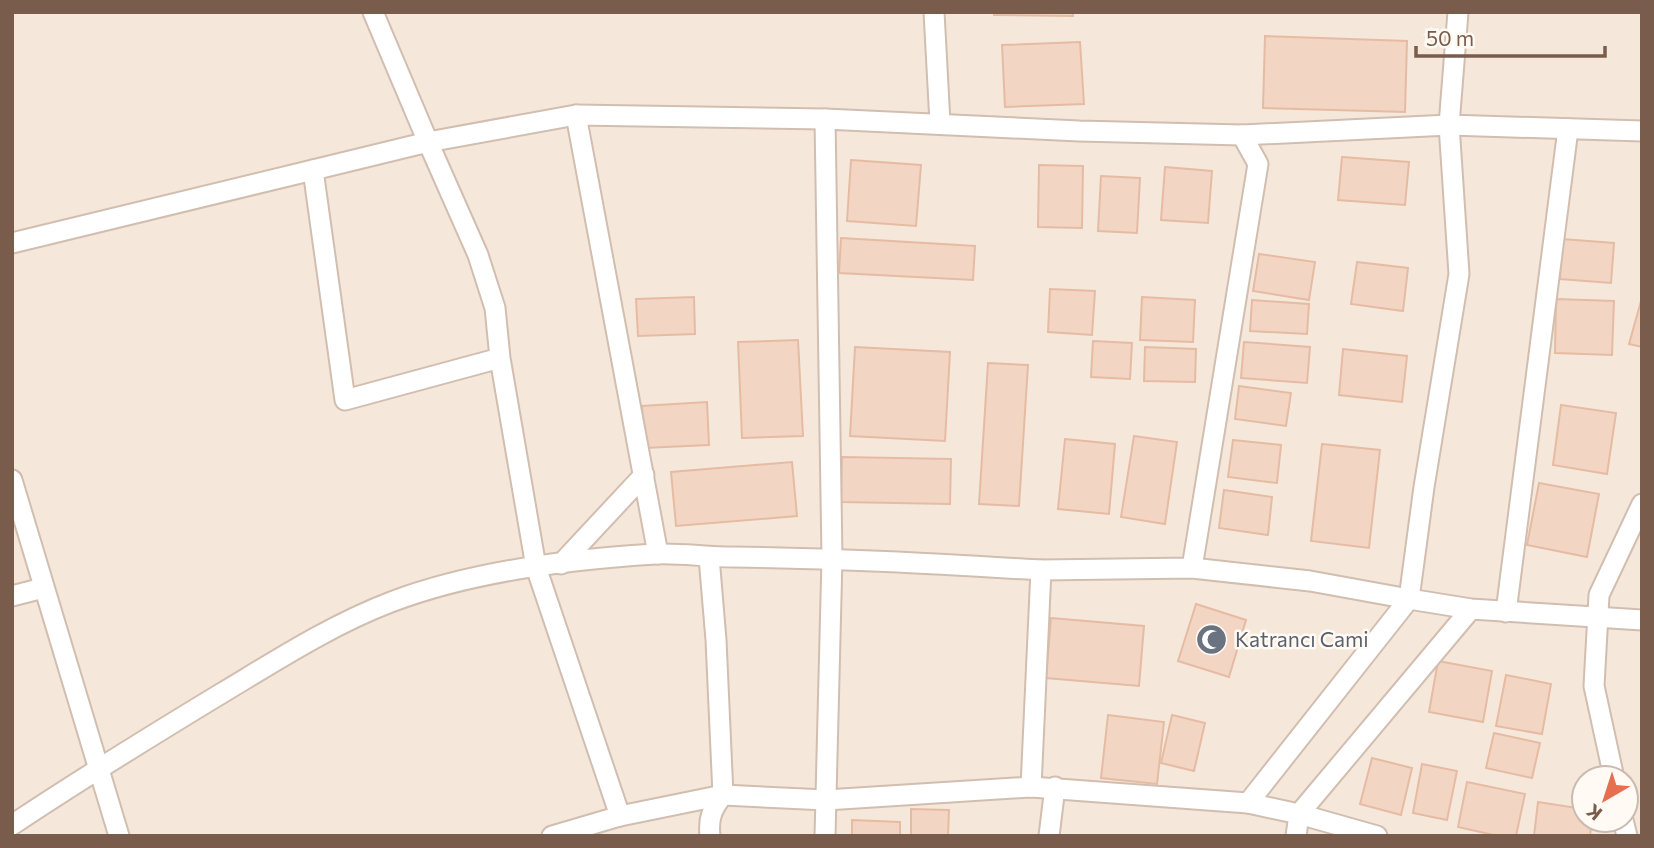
<svg xmlns="http://www.w3.org/2000/svg" width="1654" height="848" viewBox="0 0 1654 848" font-family="Commissioner,sans-serif">
  <style>
    .residential { fill: #f5e8da; fill-rule: evenodd }
    .building { fill: #f3d5c3; stroke: #e6bba3; stroke-width: 2 }
    .lines { fill: none; stroke-linecap: round; stroke-linejoin: round }
    .street-casing { stroke: #d1beb0; stroke-width: 23 }
    .street { stroke: #fff; stroke-width: 19 }
    .labels { text-anchor: middle; stroke-width: 5; stroke-linejoin: round; paint-order: stroke }
    .worship-label { font-size: 21px; fill: #5b616d; stroke: #fffaf3; text-anchor: start }
  </style>
  <rect width="100%" height="100%" fill="#fdf6ec"/>
  <path class="residential" d="M12,12h1630v824h-1630zM1584,778h42v42h-42z"/>
  <g class="building">
    <polygon points="994,12 1073,12 1073,16 994,15"/>
    <polygon points="1265,36 1407,41 1405,112 1263,108"/>
    <polygon points="1080,42 1084,104 1005,107 1002,45"/>
    <polygon points="1342,157 1409,162 1405,205 1338,200"/>
    <polygon points="851,160 921,165 916,226 847,221"/>
    <polygon points="1039,165 1083,166 1082,228 1038,227"/>
    <polygon points="1165,167 1212,171 1208,223 1161,220"/>
    <polygon points="1101,176 1140,178 1137,233 1098,231"/>
    <polygon points="841,238 975,246 973,280 839,273"/>
    <polygon points="1562,239 1614,243 1611,283 1560,279"/>
    <polygon points="1259,254 1315,262 1309,300 1253,291"/>
    <polygon points="1357,262 1408,268 1403,311 1351,304"/>
    <polygon points="1050,289 1095,291 1092,335 1048,332"/>
    <polygon points="694,297 695,334 638,336 636,299"/>
    <polygon points="1142,297 1195,300 1193,342 1140,340"/>
    <polygon points="1556,299 1614,301 1612,355 1555,353"/>
    <polygon points="1252,300 1309,304 1307,334 1250,331"/>
    <polygon points="1641,301 1642,301 1642,347 1629,344"/>
    <polygon points="798,340 803,436 742,438 738,342"/>
    <polygon points="1093,341 1132,343 1130,379 1091,377"/>
    <polygon points="1244,342 1310,347 1307,383 1241,378"/>
    <polygon points="855,347 950,352 945,441 850,436"/>
    <polygon points="1145,347 1196,349 1195,382 1144,381"/>
    <polygon points="1343,349 1407,356 1402,402 1339,395"/>
    <polygon points="988,363 1028,365 1019,506 979,504"/>
    <polygon points="1239,386 1291,393 1286,426 1235,419"/>
    <polygon points="707,402 709,445 644,448 642,406"/>
    <polygon points="1561,405 1616,413 1607,474 1553,465"/>
    <polygon points="1134,436 1177,442 1165,524 1121,517"/>
    <polygon points="1065,439 1115,444 1109,514 1058,509"/>
    <polygon points="1233,440 1281,445 1277,483 1228,477"/>
    <polygon points="1322,444 1380,450 1369,548 1311,541"/>
    <polygon points="842,457 951,459 950,504 841,502"/>
    <polygon points="792,462 797,516 676,526 671,472"/>
    <polygon points="1539,483 1599,494 1587,557 1527,545"/>
    <polygon points="1224,490 1272,497 1268,535 1219,528"/>
    <polygon points="1196,604 1246,620 1229,677 1178,661"/>
    <polygon points="1051,618 1144,626 1139,686 1046,678"/>
    <polygon points="1438,661 1492,671 1483,722 1429,712"/>
    <polygon points="1506,675 1551,684 1542,734 1496,726"/>
    <polygon points="1108,715 1164,722 1157,784 1101,778"/>
    <polygon points="1172,715 1205,723 1194,771 1161,763"/>
    <polygon points="1494,733 1540,743 1532,778 1486,768"/>
    <polygon points="1372,758 1412,768 1401,815 1360,804"/>
    <polygon points="1422,764 1457,771 1447,820 1413,813"/>
    <polygon points="1467,782 1525,794 1516,836 1498,836 1458,827"/>
    <polygon points="1538,802 1584,809 1584,820 1592,820 1590,836 1534,836"/>
    <polygon points="911,809 949,810 948,836 911,836"/>
    <polygon points="852,820 900,822 900,836 852,836"/>
  </g>
  <g class="lines">
    <defs>
      <g id="street">
        <polyline points="373,12 428,142 576,115 825,119"/>
        <polyline points="934,12 940,123"/>
        <polyline points="1458,12 1449,125 1642,131"/>
        <polyline points="576,115 658,554"/>
        <polyline points="12,243 313,170"/>
        <polyline points="500,358 345,400 313,170 428,142 478,255 495,308 500,358 536,567 620,816"/>
        <polyline points="12,480 119,836"/>
        <path d="M709,557l7,83 7,155c-11,14 -15,23 -13,41"/>
        <polyline points="561,564 644,475"/>
        <polyline points="12,596 43,588"/>
        <polyline points="1471,609 1299,814 1248,803 1409,599 1471,609 1642,620"/>
        <polyline points="1506,612 1568,129"/>
        <polyline points="1614,778 1594,686 1599,595 1642,504"/>
        <polyline points="1031,787 1041,570 1192,568 1310,581 1409,599 1424,487 1459,274 1449,125 1242,135 1258,164 1192,568"/>
        <polyline points="1623,820 1627,836"/>
        <path d="M12,825c69,-46 139,-89 210,-132 55,-33 109,-68 169,-91 79,-30 181,-43 265,-48 25,-1 51,3 77,3 103,1 205,7 308,13"/>
        <polyline points="552,836 620,816 723,795 826,800 1031,787 1248,803"/>
        <polyline points="825,836 832,558 825,119 1079,131 1242,135"/>
        <polyline points="1049,836 1055,787"/>
        <polyline points="1296,836 1299,814 1377,836"/>
      </g>
    </defs>
    <use href="#street" class="street-casing"/>
    <use href="#street" class="street"/>
  </g>
  <defs>
    <symbol id="mosque-disc" viewBox="-11 -11 22 22"><circle r="9.5" fill="#6b7280" stroke="#fffaf3"/><path d="M3.5-4.9A6 6 0 1 0 3.5 4.9A5 5 0 1 1 3.5-4.9Z" fill="#fff"/></symbol>
  </defs>
  <g fill-rule="evenodd">
    <use href="#mosque-disc" x="1194" y="622" width="35" height="35"/>
  </g>
  <g class="labels">
    <g class="worship-label">
      <text x="1235" y="647">Katrancı Cami</text>
    </g>
  </g>
  <rect width="1654" height="848" fill="none" stroke="#7a5c4d" stroke-width="28"/>
  <g transform="translate(1605 799) rotate(219)"><circle r="33" fill="#fffaf3" stroke="#cabbb1" stroke-width="2"/>
  <path d="M0-5L12 26L0 18L-12 26Z" fill="#e76f51"/>
  <text y="-10" font-size="19" font-weight="bold" text-anchor="middle" fill="#7a5c4d">K</text>
  </g>
  <path d="M1416 46v10h189v-10" fill="none" stroke="#7a5c4d" stroke-width="3.5"/>
  <text x="1426" y="46" font-size="21" fill="#7a5c4d" stroke="#fffaf3" stroke-width="5" paint-order="stroke">50 m</text>
</svg>
